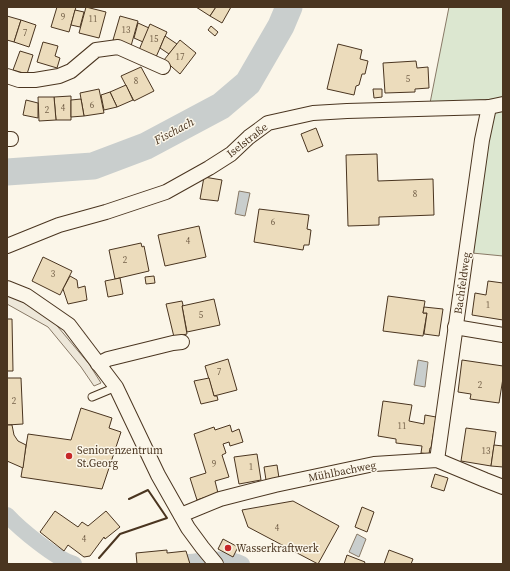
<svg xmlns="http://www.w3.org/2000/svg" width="510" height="571" viewBox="0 0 510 571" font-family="'Source Serif 4',serif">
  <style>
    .green { fill: #dce7d0; stroke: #887966 }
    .parking { fill: #ede7d9; stroke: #887966 }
    .water { fill: #c9cecd; stroke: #887966 }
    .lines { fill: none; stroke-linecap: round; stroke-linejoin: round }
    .canal { stroke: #c9cecd; stroke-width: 16 }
    .river { stroke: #c9cecd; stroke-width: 27 }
    .building { fill: #ecdcbc; stroke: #4a3520 }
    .lane-casing { stroke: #4a3520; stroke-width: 9 }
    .street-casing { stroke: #4a3520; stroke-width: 16 }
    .lane { stroke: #fbf6e9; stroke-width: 7 }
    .street { stroke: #fbf6e9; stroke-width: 14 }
    .wall { stroke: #4a3520; stroke-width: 2 }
    .poi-dot { fill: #c62828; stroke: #fbf6e9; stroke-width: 1.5 }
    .labels { text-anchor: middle; stroke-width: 3; stroke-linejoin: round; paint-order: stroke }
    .number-label { font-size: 9px; fill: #725f47 }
    .street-label { font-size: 11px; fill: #4a3520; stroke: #fbf6e9 }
    .poi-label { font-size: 11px; fill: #4a3520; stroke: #fbf6e9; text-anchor: start }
    .water-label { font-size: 12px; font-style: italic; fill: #4a3520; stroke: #fbf6e9 }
  </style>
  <rect width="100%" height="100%" fill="#fbf6e9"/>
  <polygon class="green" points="449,7 503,7 503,256 472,253 491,126 497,99 430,103"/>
  <polygon class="parking" points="7,294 13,296 53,321 89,364 101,383 94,386 81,367 48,327 7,304"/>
  <g class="water">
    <polygon points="239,191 250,193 245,216 235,214"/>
    <polygon points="418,360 428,362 425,387 414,385"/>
    <polygon points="357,534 366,539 359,557 349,552"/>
  </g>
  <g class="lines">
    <g class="canal">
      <path d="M7,515c13,14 49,44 67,49"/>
      <path d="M189,562c16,-1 38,-6 53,2"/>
    </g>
    <polyline class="river" points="7,172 93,166 146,146 221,106 248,83 281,26 289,7"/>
  </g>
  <g class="building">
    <polygon points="57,7 76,7 69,32 51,27"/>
    <polygon points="86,7 106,12 99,38 79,33"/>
    <polygon points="196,7 216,7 210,16"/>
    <polygon points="216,7 231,7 222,23 210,16"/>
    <polygon points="75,10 84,12 80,27 71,25"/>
    <polygon points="7,16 21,20 14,42 7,40"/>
    <polygon points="120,16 138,21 131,46 113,40"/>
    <polygon points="21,20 36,25 29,47 14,42"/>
    <polygon points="138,23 149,28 143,42 134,38"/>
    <polygon points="150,24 167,32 156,57 139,50"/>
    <polygon points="211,26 218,32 215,36 208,30"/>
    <polygon points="165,36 177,44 169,54 160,48"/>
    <polygon points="180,40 196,53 180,74 164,60"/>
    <polygon points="43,42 58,46 55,56 60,58 57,68 37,62"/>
    <polygon points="338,44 362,50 360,59 368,61 365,74 362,74 359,85 356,86 354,95 327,89"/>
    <polygon points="20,51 33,55 27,74 13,70"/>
    <polygon points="416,61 417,68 428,67 429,88 415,89 415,92 385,93 383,63"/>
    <polygon points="141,67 154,91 134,101 121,76"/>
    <polygon points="126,85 133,100 117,107 110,92"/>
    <polygon points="99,89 104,113 84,116 80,93"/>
    <polygon points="373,89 382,89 382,97 374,98"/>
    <polygon points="110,92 117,107 104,110 101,95"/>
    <polygon points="71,96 71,120 56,120 54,97"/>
    <polygon points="38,97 54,97 56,120 39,121"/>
    <polygon points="81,99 84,116 71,117 71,100"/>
    <polygon points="26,100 38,103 38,118 23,115"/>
    <polygon points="316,128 323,146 308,152 301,134"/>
    <polygon points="377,154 378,181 433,179 434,215 379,217 379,225 348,226 346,155"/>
    <polygon points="204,177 222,180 218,201 200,199"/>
    <polygon points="259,209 309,215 307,229 311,230 309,245 304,245 303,250 254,242"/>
    <polygon points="199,226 206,257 165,266 158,235"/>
    <polygon points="141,243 142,247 144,246 149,271 115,279 109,250"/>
    <polygon points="43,257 72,271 60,295 32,281"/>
    <polygon points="70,276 77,280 78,288 85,286 87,300 68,304 63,289"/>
    <polygon points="154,276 155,283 146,284 145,277"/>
    <polygon points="120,278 123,294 108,297 105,281"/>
    <polygon points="488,281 503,283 503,320 472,315 475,293 486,295"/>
    <polygon points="388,296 425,301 423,313 427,313 423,336 383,331"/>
    <polygon points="214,299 220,325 187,332 182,306"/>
    <polygon points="182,301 183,305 182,306 187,334 174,337 166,304"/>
    <polygon points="424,307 443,309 439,336 424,334 427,313 423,313"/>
    <polygon points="7,319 12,319 13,371 7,371"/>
    <polygon points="228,359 237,390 214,396 205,366"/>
    <polygon points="462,360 503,366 503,378 499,403 470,399 471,394 458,392"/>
    <polygon points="7,378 21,378 23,424 7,425"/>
    <polygon points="209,378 214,396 217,396 218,400 201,404 194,381"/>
    <polygon points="383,401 412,405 409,421 424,424 425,415 436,417 431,448 430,448 429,454 421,453 422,446 396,443 396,439 378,436"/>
    <polygon points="81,408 112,418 109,428 121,432 102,489 21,477 28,434 71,440"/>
    <polygon points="7,425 12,425 14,435 18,441 26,445 23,468 7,461"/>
    <polygon points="230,425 232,432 239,429 243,442 230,446 229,442 223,444 226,453 222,455 229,477 215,481 218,493 197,500 190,478 206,473 194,434 214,427 215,430"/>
    <polygon points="466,428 496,432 491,466 461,461"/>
    <polygon points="494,445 503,446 503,467 491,466"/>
    <polygon points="257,454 261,480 239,484 234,457"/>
    <polygon points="277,465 279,478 266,480 264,467"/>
    <polygon points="435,474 448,478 444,491 431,487"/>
    <polygon points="293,501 339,526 318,564 248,527 242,510"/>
    <polygon points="362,507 374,512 367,532 355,527"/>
    <polygon points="55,511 78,527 82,522 88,526 106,511 120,527 105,539 104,537 90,556 84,557 68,545 64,551 40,532"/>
    <polygon points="223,539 238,547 233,557 218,549"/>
    <polygon points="167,550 167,553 186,551 190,564 137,564 136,553"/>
    <polygon points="389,550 413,559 411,564 384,564"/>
    <polygon points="347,555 365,562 364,564 344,564"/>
  </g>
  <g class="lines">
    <defs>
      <polyline id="lane" points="92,397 116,387"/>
      <g id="street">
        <polyline points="7,76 19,80 35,80 59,76 71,71 96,50 118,47 163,67"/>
        <polyline points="7,139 11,139"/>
        <polyline points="7,246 59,225 106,212 166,192 209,168 231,154 249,137 268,123 313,113 347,111 489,107 503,104"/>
        <polyline points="7,288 27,296 69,325 116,387 158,475 188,528 202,547 216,564"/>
        <polyline points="455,327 503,335"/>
        <polyline points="98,364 108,359 173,343 182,342"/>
        <polyline points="437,460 482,140 489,107"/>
        <polyline points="181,515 220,499 275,485 374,464 437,460 485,480 503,487"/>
      </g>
    </defs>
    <use href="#lane" class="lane-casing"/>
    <use href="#street" class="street-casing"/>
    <use href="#lane" class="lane"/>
    <use href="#street" class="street"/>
    <polyline class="wall" points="99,558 120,534 167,518 148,490 129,499"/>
  </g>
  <g class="poi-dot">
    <circle cx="69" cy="456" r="4"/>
    <circle cx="228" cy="548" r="4"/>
  </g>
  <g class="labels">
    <g class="number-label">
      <text x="63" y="20">9</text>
      <text x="93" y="22">11</text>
      <text x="126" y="33">13</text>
      <text x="25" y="36">7</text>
      <text x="154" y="42">15</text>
      <text x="180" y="60">17</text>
      <text x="408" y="82">5</text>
      <text x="136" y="84">8</text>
      <text x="92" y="108">6</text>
      <text x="63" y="111">4</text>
      <text x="47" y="113">2</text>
      <text x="415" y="197">8</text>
      <text x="273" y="225">6</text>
      <text x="188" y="244">4</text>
      <text x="125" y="263">2</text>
      <text x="53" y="277">3</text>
      <text x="488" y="308">1</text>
      <text x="201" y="318">5</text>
      <text x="219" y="375">7</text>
      <text x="480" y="388">2</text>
      <text x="14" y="404">2</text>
      <text x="402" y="429">11</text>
      <text x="486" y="454">13</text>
      <text x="214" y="467">9</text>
      <text x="251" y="470">1</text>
      <text x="277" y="531">4</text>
      <text x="84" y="542">4</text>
    </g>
    <g class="street-label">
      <text transform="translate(247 140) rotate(-38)" y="4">Iselstraße</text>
      <text transform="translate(462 283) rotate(-82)" y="4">Bachfeldweg</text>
      <text transform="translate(342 471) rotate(-11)" y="4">Mühlbachweg</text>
    </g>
    <g class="poi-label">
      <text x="77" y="454">Seniorenzentrum<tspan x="77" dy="13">St.Georg</tspan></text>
      <text x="236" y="552">Wasserkraftwerk</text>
    </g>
    <g class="water-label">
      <text transform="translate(174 131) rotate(-28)" y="4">Fischach</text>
    </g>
  </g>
  <rect width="510" height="571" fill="none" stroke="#4a3520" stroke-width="16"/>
</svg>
